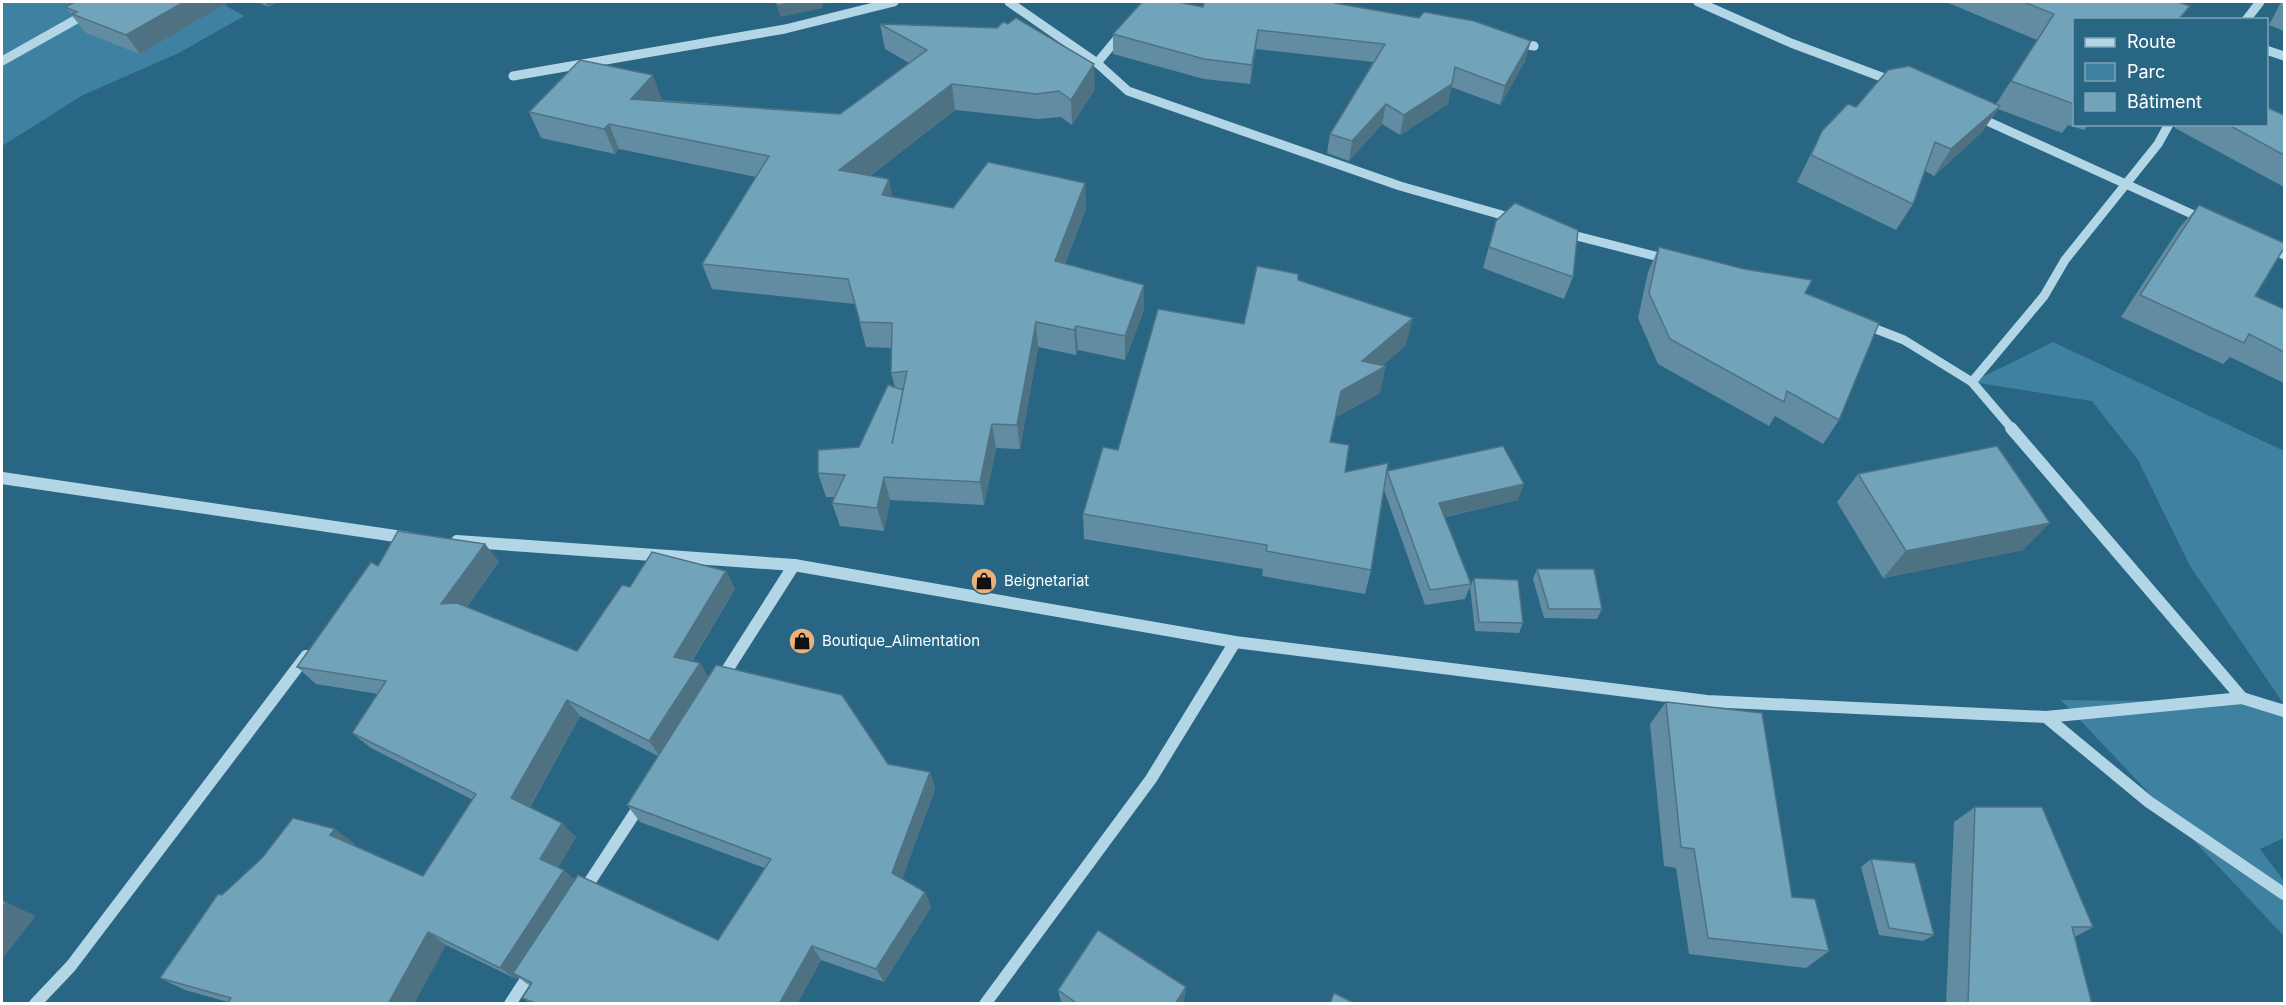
<svg xmlns="http://www.w3.org/2000/svg" width="2286" height="1005" viewBox="0 0 2286 1005" font-family="Inter,sans-serif">
  <style>
    .green { fill: #3e81a0 }
    .lines { fill: none; stroke-linecap: round; stroke-linejoin: round }
    .minor-far1 { stroke: #b3d6e7; stroke-width: 9 }
    .minor { stroke: #b3d6e7; stroke-width: 12 }
    .wall { fill: #618ca1; fill-rule: evenodd }
    .shaded-wall { fill: #4f7283 }
    .building { fill: #71a3bb; stroke: #4f7283; stroke-width: 1.5 }
    .labels { text-anchor: middle; stroke-width: 6; stroke-linejoin: round; paint-order: stroke }
    .poi-label { font-size: 15px; fill: #fff; stroke: #296684; text-anchor: start }
  </style>
  <rect width="100%" height="100%" fill="#296684"/>
  <g class="green">
    <polygon points="2,2 219,2 244,16 179,53 83,95 2,146"/>
    <polygon points="2053,342 2284,451 2284,838 2260,849 2284,881 2284,936 2061,700 2283,703 2190,566 2138,460 2092,401 1972,382"/>
  </g>
  <g class="lines">
    <g class="minor-far1">
      <polyline points="1009,2 1097,63 1128,91 1400,186 1516,219"/>
      <polyline points="1698,2 1791,43 1895,82"/>
      <polyline points="2246,20 2260,2"/>
      <polyline points="1516,43 1534,46"/>
      <polyline points="2266,50 2284,56"/>
      <polyline points="2,61 107,2"/>
      <polyline points="1097,63 1121,34"/>
      <polyline points="513,76 785,29 894,2"/>
      <polyline points="1976,116 2205,220"/>
      <polyline points="1565,233 1667,259"/>
      <polyline points="2268,248 2284,255"/>
      <polyline points="1863,324 1904,340 1972,382 2013,430"/>
      <polyline points="1972,382 2044,296 2065,260 2158,144 2169,124"/>
    </g>
    <g class="minor">
      <polyline points="2011,428 2242,698"/>
      <polyline points="2,478 409,538"/>
      <polyline points="457,541 794,565 1235,642 1707,701 2046,717 2242,698 2284,711"/>
      <polyline points="722,678 794,565"/>
      <polyline points="2046,717 2149,802 2284,894"/>
      <polyline points="583,892 642,802"/>
      <polyline points="35,1004 71,966 306,656"/>
      <polyline points="510,1004 532,970"/>
      <polyline points="985,1004 1151,779 1235,642"/>
    </g>
  </g>
  <g class="wall">
    <polygon points="229,2 140,54 86,33 65,7"/>
    <polygon points="258,2 278,2 268,7"/>
    <polygon points="1204,2 1336,2 1336,3 1525,61 1500,105 1451,87 1448,104 1400,135 1382,124 1349,161 1327,153 1330,134 1373,62 1256,49 1250,84 1204,79 1113,54 1113,34 1203,7"/>
    <polygon points="1946,2 2178,2 2074,20 2074,124 2089,124 2084,130 2068,125 2062,133 1998,109 1982,132 1934,176 1925,171 1913,204 1896,230 1797,182 1822,131 1856,107 1996,104 2037,40"/>
    <polygon points="2281,2 2284,2 2284,31 2269,25"/>
    <polygon points="880,24 1095,89 1072,125 1061,117 1038,119 955,110 870,176 892,197 953,208 1085,183 1086,208 1065,264 1144,285 1144,310 1125,360 1078,350 1076,355 1038,347 1020,449 996,448 984,505 890,500 884,531 840,526 832,503 835,497 826,497 818,473 859,447 895,387 891,373 892,348 866,347 855,304 712,289 702,264 756,177 619,149 615,154 541,138 529,112 662,100 840,114 909,63 885,49"/>
    <polygon points="2284,115 2284,187 2175,128 2175,124 2266,124"/>
    <polygon points="2199,205 2255,296 2284,309 2284,383 2230,357 2223,364 2121,317 2180,227"/>
    <polygon points="1496,221 1573,277 1564,299 1483,268"/>
    <polygon points="1659,247 1805,293 1839,420 1823,444 1775,416 1769,426 1658,364 1638,318 1648,272"/>
    <polygon points="1298,280 1406,345 1382,366 1380,393 1336,417 1330,442 1345,472 1387,471 1518,500 1445,517 1471,584 1465,599 1425,605 1384,490 1371,570 1365,594 1262,576 1263,569 1084,539 1083,514 1244,324"/>
    <polygon points="1858,474 2023,550 1883,578 1837,502"/>
    <path d="M485,544l14,18 -32,45 110,44 53,-64 96,-16 9,18 -43,72 8,2 8,14 180,87 42,8 5,17 -33,90 23,13 6,15 -47,75 -63,-22 -24,44h-266l-9,-6 8,-12 -12,-9 -2,2 -70,-34 -218,57 -43,-12 -25,-12 62,-83 132,-52 -1,2 70,31 50,-76 -102,-52 -19,-15 26,-39 -62,-10 -19,-17zM580,716l78,40 -31,49 13,17 125,46 -47,72 -143,-60 -17,-13 18,-30 -46,-30z"/>
    <polygon points="1537,569 1602,609 1597,619 1544,618 1533,579"/>
    <polygon points="1474,578 1523,623 1519,633 1475,631 1470,587"/>
    <polygon points="1666,702 1792,897 1829,951 1806,968 1689,954 1676,868 1664,866 1650,724"/>
    <polygon points="1975,807 2093,927 2075,937 2092,1004 1946,1004 1954,822"/>
    <polygon points="1871,859 1934,935 1923,941 1879,935 1861,867"/>
    <polygon points="1186,987 1184,999 1182,1004 1063,1004 1061,1002 1058,990"/>
  </g>
  <g class="shaded-wall">
    <polygon points="184,2 229,2 140,54 126,35"/>
    <polygon points="265,2 278,2 268,7"/>
    <polygon points="797,2 833,2 822,4 823,8 780,17 777,5"/>
    <polygon points="1258,30 1256,49 1250,84 1252,65"/>
    <polygon points="1531,41 1525,61 1500,105 1505,86"/>
    <polygon points="1094,64 1095,89 1072,125 1071,100"/>
    <polygon points="653,75 662,100 641,124 631,99"/>
    <polygon points="952,84 955,110 845,195 839,170"/>
    <polygon points="1452,84 1448,104 1400,135 1404,115"/>
    <polygon points="1386,104 1382,124 1349,161 1352,141"/>
    <polygon points="2000,106 1982,132 1934,176 1951,149"/>
    <polygon points="609,124 619,149 615,154 604,129"/>
    <polygon points="889,179 894,205 882,195"/>
    <polygon points="1085,183 1086,208 1057,286 1055,261"/>
    <polygon points="1144,285 1144,310 1125,360 1125,336"/>
    <polygon points="1413,318 1406,345 1374,373 1386,366 1380,393 1336,417 1325,468 1341,391 1362,361"/>
    <polygon points="1036,322 1038,347 1020,449 1017,425"/>
    <polygon points="1076,326 1078,350 1076,355 1074,330"/>
    <polygon points="992,424 996,448 984,505 980,482"/>
    <polygon points="884,477 890,500 884,531 877,508"/>
    <polygon points="1524,484 1518,500 1434,519 1439,503"/>
    <polygon points="2050,523 2023,550 1883,578 1906,551"/>
    <polygon points="485,544 499,562 456,622 441,604"/>
    <polygon points="726,571 735,589 684,673 674,657"/>
    <polygon points="700,663 710,680 660,757 649,741"/>
    <polygon points="567,700 580,716 526,813 511,798"/>
    <polygon points="930,772 935,789 899,888 892,873"/>
    <polygon points="562,823 576,837 555,873 540,859"/>
    <polygon points="335,829 354,843 350,849 330,835"/>
    <polygon points="564,870 578,883 513,973 518,977 516,979 500,968"/>
    <polygon points="925,892 931,907 884,982 876,969"/>
    <polygon points="6,902 36,916 2,959 2,908"/>
    <polygon points="428,932 446,945 414,1004 388,1004"/>
    <polygon points="812,946 821,960 797,1004 779,1004"/>
    <polygon points="1186,987 1184,999 1182,1004 1175,1004"/>
  </g>
  <g class="building">
    <polygon points="75,2 184,2 126,35 72,14 77,12 65,7"/>
    <polygon points="776,2 797,2 777,5"/>
    <polygon points="1142,2 1178,2 1203,7 1204,2 1335,2 1335,3 1419,18 1424,12 1474,21 1531,41 1505,86 1455,67 1452,84 1404,115 1386,104 1352,141 1330,134 1385,44 1258,30 1252,65 1204,59 1113,34"/>
    <polygon points="2024,2 2178,2 2190,6 2178,20 2074,20 2074,104 2011,81 2054,14"/>
    <polygon points="1016,18 1094,64 1071,100 1059,91 1036,94 952,84 839,170 889,179 882,195 953,208 988,162 1085,183 1055,261 1144,285 1125,336 1076,326 1074,330 1036,322 1017,425 992,424 980,482 884,477 877,508 832,503 845,475 818,473 818,450 859,447 888,385 903,390 892,444 907,371 891,373 892,323 860,322 848,279 702,264 769,156 609,124 604,129 529,112 580,60 653,75 631,99 840,114 927,50 880,24 997,28 1003,22 1008,24"/>
    <polygon points="1909,66 2000,106 1951,149 1935,142 1913,204 1811,155 1822,131 1848,104 1856,107 1888,70"/>
    <polygon points="2266,107 2284,115 2284,155 2227,124 2266,124"/>
    <polygon points="1515,203 1578,230 1573,277 1489,247 1496,221"/>
    <polygon points="2199,205 2284,243 2284,248 2255,296 2284,309 2284,352 2249,334 2244,343 2140,295"/>
    <polygon points="1659,247 1744,269 1812,280 1805,293 1879,323 1839,420 1787,391 1784,402 1670,339 1649,293"/>
    <polygon points="1257,266 1298,274 1298,280 1413,318 1362,361 1386,366 1341,391 1330,442 1349,445 1345,472 1388,463 1371,570 1266,551 1267,545 1083,514 1103,447 1118,450 1158,309 1244,324"/>
    <polygon points="1503,446 1524,484 1439,503 1471,584 1430,590 1387,471"/>
    <polygon points="1997,446 2050,523 1906,551 1858,474"/>
    <polygon points="398,531 485,544 441,604 457,603 577,651 622,585 630,587 652,552 726,571 674,657 700,663 649,741 567,700 511,798 562,823 540,859 564,870 500,968 428,932 388,1004 227,1004 231,998 160,978 218,894 222,895 262,858 293,818 335,829 330,835 423,876 476,794 352,733 386,681 297,667 371,562 378,566"/>
    <polygon points="1537,569 1594,569 1602,609 1549,609"/>
    <polygon points="1474,578 1518,580 1523,623 1479,622"/>
    <polygon points="716,665 842,695 888,764 930,772 892,873 925,892 876,969 812,946 779,1004 538,1004 522,998 532,983 513,973 578,875 718,940 771,859 627,805"/>
    <polygon points="1666,702 1762,713 1792,897 1815,899 1829,951 1708,938 1694,849 1681,847"/>
    <polygon points="1975,807 2042,807 2093,927 2072,927 2092,1004 1968,1004"/>
    <polygon points="1871,859 1915,863 1934,935 1889,928"/>
    <polygon points="2,901 6,902 2,908"/>
    <polygon points="1098,930 1186,987 1175,1004 1078,1004 1058,990"/>
    <polygon points="1334,993 1356,1004 1330,1004"/>
  </g>
  <defs>
    <symbol id="shop-disc" viewBox="-11 -11 22 22"><circle r="9.5" fill="#eeb17a" stroke="#296684"/><path d="M-5-2.5h2.3a2.7 3.5 0 0 1 5.4 0H5L5.5 6h-11ZM-1.5-2.5h3a1.5 2.3 0 0 0-3 0Z" fill="#111"/></symbol>
  </defs>
  <g fill-rule="evenodd">
    <use href="#shop-disc" x="969" y="566" width="30" height="30"/>
    <use href="#shop-disc" x="787" y="626" width="30" height="30"/>
  </g>
  <g class="labels">
    <g class="poi-label">
      <text x="1004" y="586">Beignetariat</text>
      <text x="822" y="646">Boutique_Alimentation</text>
    </g>
  </g>
  <rect width="2286" height="1005" fill="none" stroke="#ffffff" stroke-width="6"/>
  <rect x="2073" y="18" width="195" height="108" fill="#296684" stroke="#7fa3b5" stroke-width="1.5"/>
  <rect x="2085" y="38" width="30" height="9" fill="#b3d6e7" stroke="#7fa3b5" stroke-width="1.5"/>
  <text x="2127" y="48" font-size="18" fill="#ffffff">Route</text>
  <rect x="2085" y="63" width="30" height="18" fill="#3e81a0" stroke="#7fa3b5" stroke-width="1.5"/>
  <text x="2127" y="78" font-size="18" fill="#ffffff">Parc</text>
  <rect x="2085" y="93" width="30" height="18" fill="#71a3bb" stroke="#7fa3b5" stroke-width="1.5"/>
  <text x="2127" y="108" font-size="18" fill="#ffffff">Bâtiment</text>
</svg>
